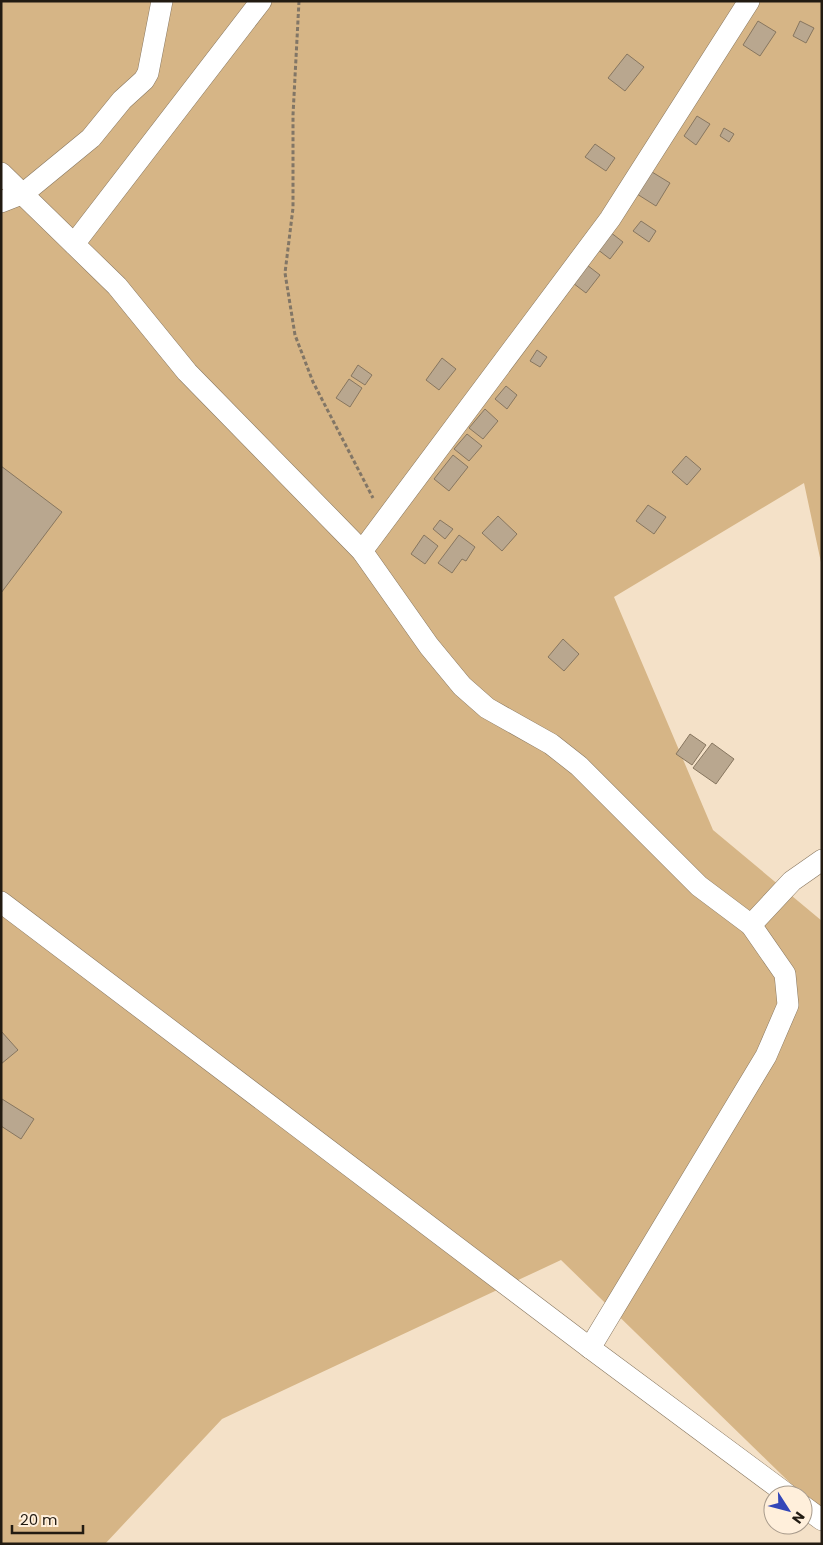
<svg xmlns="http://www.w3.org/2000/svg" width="823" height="1545" viewBox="0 0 823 1545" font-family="Poppins,sans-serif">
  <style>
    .green { fill: #d6b586 }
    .building { fill: #b9a78f; stroke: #87765f }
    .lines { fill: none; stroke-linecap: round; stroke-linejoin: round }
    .street-casing { stroke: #887760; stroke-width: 22 }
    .path { stroke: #827666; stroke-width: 3; stroke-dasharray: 4 2.5; stroke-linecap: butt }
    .street { stroke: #fff; stroke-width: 21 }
  </style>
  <rect width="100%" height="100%" fill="#f4e1c8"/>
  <polygon class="green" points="1,1 822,1 822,567 804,483 614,597 713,830 822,921 822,1514 561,1260 222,1419 105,1544 1,1544"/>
  <g class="building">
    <polygon points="758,21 776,32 760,56 743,45"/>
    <polygon points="800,21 814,28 806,43 793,36"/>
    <polygon points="627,54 644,67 625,91 608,78"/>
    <polygon points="697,116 710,124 696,145 684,136"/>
    <polygon points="724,128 734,134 729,142 720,136"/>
    <polygon points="595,144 615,158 606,171 585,157"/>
    <polygon points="652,172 670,183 656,206 637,194"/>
    <polygon points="641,221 656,231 649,242 633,231"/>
    <polygon points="610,232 623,242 610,259 597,249"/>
    <polygon points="583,262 600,275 586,293 569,280"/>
    <polygon points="537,350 547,357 540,367 530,361"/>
    <polygon points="442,358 456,369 439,390 426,380"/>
    <polygon points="358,365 372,375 365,385 351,376"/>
    <polygon points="349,379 362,388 350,407 336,398"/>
    <polygon points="506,386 517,395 507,409 495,399"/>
    <polygon points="485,409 498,421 483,439 469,428"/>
    <polygon points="467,434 482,446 469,461 454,449"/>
    <polygon points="453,455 468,467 449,491 434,479"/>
    <polygon points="686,456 701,469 687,485 672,472"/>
    <polygon points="1,466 62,512 1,593"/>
    <polygon points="648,505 666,517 654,534 636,521"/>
    <polygon points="498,516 517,534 502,551 482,533"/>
    <polygon points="440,520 453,529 445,539 433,529"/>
    <polygon points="424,535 438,546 425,564 411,554"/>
    <polygon points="459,535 475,547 466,561 462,559 452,573 438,563"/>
    <polygon points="563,639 579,654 564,671 548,657"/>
    <polygon points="690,734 706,745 692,765 676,754"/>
    <polygon points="712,743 734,759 716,784 693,768"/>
    <polygon points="1,1031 18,1050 1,1064"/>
    <polygon points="2,1099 34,1119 21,1139 1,1126"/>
  </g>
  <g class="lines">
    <defs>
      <g id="street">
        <polyline points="1,173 117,286 187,372 362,551 429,646 462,686 487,708 551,744 579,766 699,886 751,925 785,974 788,1005 766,1056 590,1348"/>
        <polyline points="1,202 24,193 91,138 122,100 144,80 148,73 162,1"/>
        <polyline points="74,244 261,1"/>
        <polyline points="362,551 610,219 749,1"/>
        <polyline points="1,902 590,1348 788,1495"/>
        <polyline points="751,925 792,881 822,860"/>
        <polyline points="803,1506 822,1520"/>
      </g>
    </defs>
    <use href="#street" class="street-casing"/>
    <polyline class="path" points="299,1 293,115 293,208 285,273 295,335 313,382 373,498"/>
    <use href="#street" class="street"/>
  </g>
  <rect width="823" height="1545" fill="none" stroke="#221b12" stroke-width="5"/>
  <g transform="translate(788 1510) rotate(126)"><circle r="24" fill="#ffefdb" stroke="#a79a8b"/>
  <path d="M0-4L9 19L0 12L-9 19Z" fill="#3346b8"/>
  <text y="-8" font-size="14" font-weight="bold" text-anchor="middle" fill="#221b12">N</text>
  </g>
  <path d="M12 1525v8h71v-8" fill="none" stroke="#221b12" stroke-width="2.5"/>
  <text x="20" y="1525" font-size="15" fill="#221b12" stroke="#ffefdb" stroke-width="4" paint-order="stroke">20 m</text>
</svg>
